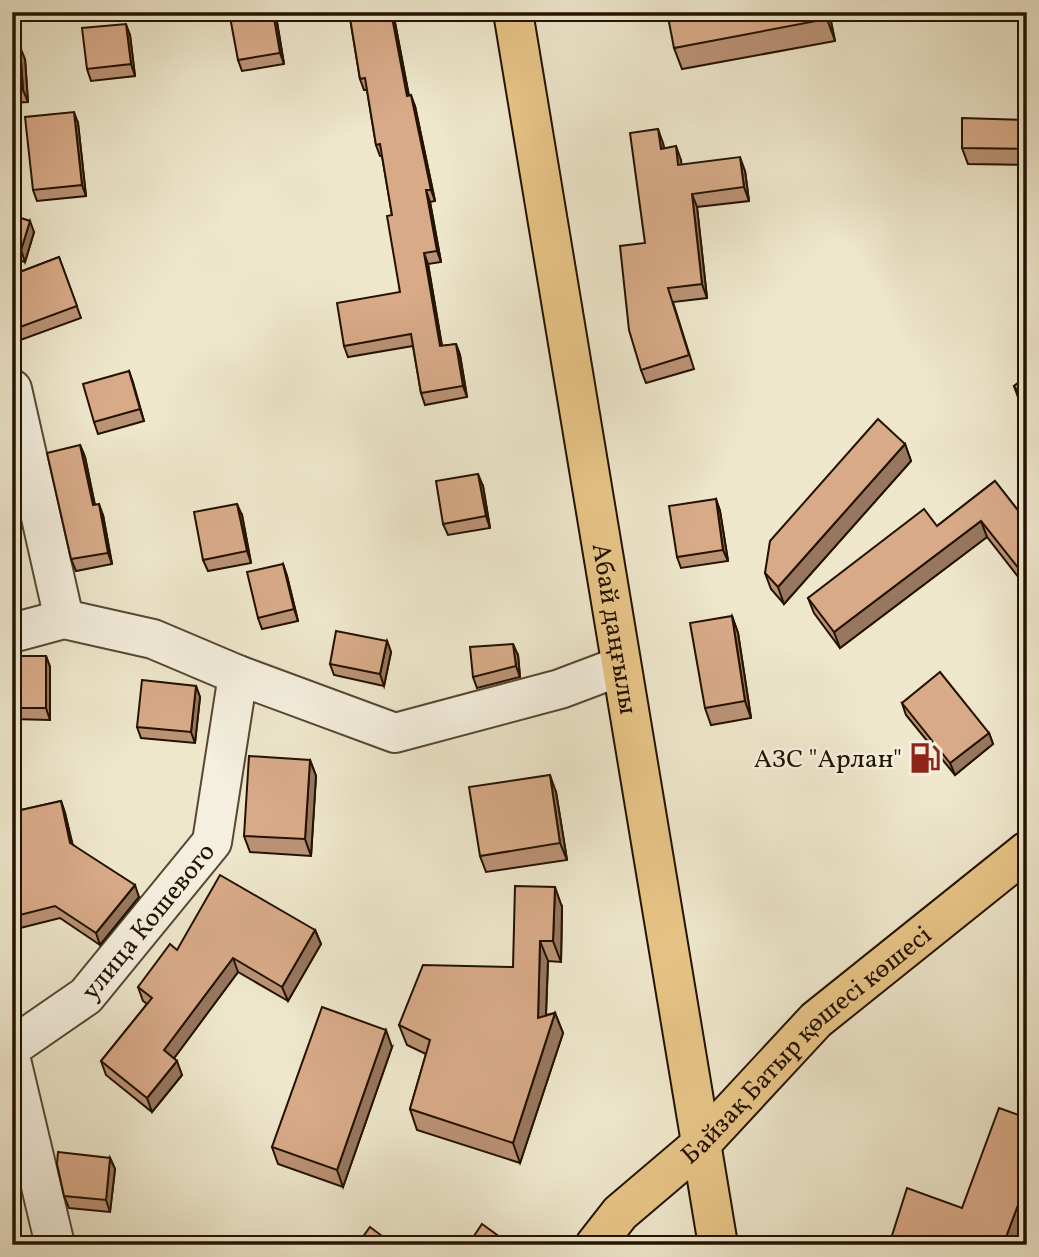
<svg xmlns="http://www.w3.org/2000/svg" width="1039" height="1257" viewBox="0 0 1039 1257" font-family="Vollkorn,serif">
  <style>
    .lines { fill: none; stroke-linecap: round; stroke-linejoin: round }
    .minor-casing { stroke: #564733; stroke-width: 42 }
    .major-casing { stroke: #231200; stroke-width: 42 }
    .minor { stroke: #f4efde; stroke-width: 38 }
    .major { stroke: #e7c486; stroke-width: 38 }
    .wall { fill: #ba9275; stroke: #231200; stroke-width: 2 }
    .shaded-wall { fill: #97775f; stroke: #231200; stroke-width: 2 }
    .building { fill: #d8aa88; stroke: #231200; stroke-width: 2 }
    .labels { text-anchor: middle; stroke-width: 5; stroke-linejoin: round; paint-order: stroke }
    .street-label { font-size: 26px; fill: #231200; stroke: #f4efde }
    .poi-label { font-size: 26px; fill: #231200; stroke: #f4efde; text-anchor: end }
  </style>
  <rect width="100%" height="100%" fill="#eee7cc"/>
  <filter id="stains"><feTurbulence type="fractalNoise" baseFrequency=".00286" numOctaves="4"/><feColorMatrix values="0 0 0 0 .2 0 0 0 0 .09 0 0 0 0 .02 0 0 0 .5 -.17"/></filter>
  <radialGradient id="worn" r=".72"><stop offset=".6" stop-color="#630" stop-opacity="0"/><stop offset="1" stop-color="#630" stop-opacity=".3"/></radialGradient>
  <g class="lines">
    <defs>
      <g id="minor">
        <polyline points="12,389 64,619"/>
        <polyline points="12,633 64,619 153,639 238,675 395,733 560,689 621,666"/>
        <path id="s1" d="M12,1047l74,-51 126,-154 26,-167"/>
        <polyline points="12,1064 55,1245"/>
      </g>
      <g id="major">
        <path id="s2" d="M513,12l205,1233"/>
        <path id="s3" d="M595,1245l25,-32 80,-68 116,-125 211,-169"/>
      </g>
    </defs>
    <use href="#minor" class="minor-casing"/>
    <use href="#major" class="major-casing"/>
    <use href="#minor" class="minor"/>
    <use href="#major" class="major"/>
  </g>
  <g class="wall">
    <polygon points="349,12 393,12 409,96 415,106 435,201 430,202 441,262 428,264 442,346 456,344 460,355 467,397 425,405 421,393 413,346 348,357 344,346 400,292 392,215 382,156 380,156 376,145 367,90 364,90 360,79"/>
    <polygon points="829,12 835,41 682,69 674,48"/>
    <polygon points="277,22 284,64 242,71 238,60"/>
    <polygon points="130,35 135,76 91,81 87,69"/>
    <polygon points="12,48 25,59 28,102 12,103"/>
    <polygon points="1027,120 1027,165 968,164 962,148"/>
    <polygon points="78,123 86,196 37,201 33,190"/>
    <polygon points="663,143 664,148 681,160 681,165 745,171 749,201 697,207 707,298 673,302 694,369 646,383 641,370 645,243"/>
    <polygon points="12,215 34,232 25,262 12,258"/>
    <polygon points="59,257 81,318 15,342 12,334 12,275"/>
    <polygon points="129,371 144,421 98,434 94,422"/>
    <polygon points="1027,376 1027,410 1018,397 1014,386"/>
    <polygon points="905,444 911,461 784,604 771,589 765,573"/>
    <polygon points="80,445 85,457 95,505 103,515 112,564 76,571 71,559"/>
    <polygon points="995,481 1027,522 1027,588 987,537 840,648 814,613 808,598 937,526"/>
    <polygon points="483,486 490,528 448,535 443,524"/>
    <polygon points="716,499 720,511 728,561 681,568 677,557"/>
    <polygon points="242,515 251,563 208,571 203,560"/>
    <polygon points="283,564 287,576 298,621 262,629 258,618"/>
    <polygon points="732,616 738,633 751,718 711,725 705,708"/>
    <polygon points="387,641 391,652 384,686 334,675 330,664"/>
    <polygon points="518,655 520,677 477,688 473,677"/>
    <polygon points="12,656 46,656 50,667 50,720 12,719"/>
    <polygon points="196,686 200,697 195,743 141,738 137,727"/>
    <polygon points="902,703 989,733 993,744 955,775 906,715"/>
    <polygon points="310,760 316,776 311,856 250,852 244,836"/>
    <polygon points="556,792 567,860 486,872 480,856"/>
    <polygon points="61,801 65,813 72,844 139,897 100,945 60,918 16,929 12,920 12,812"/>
    <polygon points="562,907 561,962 548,961 546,1015 555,1013 563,1033 520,1163 417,1130 410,1109 426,1054 407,1045 399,1025 513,967"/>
    <polygon points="315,930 321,944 288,1001 238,972 174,1058 182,1075 152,1112 106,1075 101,1061 147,1004 143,1001 138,987 177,950"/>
    <polygon points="392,1047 343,1187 278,1164 272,1147"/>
    <polygon points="110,1158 115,1169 110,1212 69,1208 64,1196"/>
  </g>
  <g class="shaded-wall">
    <polygon points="273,12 277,22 284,64 280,53"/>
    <polygon points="391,12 393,12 411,107 407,96"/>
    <polygon points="826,12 829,12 835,41 827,19"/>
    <polygon points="126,24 130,35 135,76 131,64"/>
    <polygon points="20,47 25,59 28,102 23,90"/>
    <polygon points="411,95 415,106 435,201 431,190"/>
    <polygon points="74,112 78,123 86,196 82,185"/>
    <polygon points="658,129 663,143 666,162 661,149"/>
    <polygon points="676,146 681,160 683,179 678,165"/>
    <polygon points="740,157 745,171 749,201 744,187"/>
    <polygon points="426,190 430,202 441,262 437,251"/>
    <polygon points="692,194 697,207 707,298 702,284"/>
    <polygon points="30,221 34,232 25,262 21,250"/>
    <polygon points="424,253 428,264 444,358 440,346"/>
    <polygon points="456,344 460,355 467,397 463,386"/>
    <polygon points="129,371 133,382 144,421 140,409"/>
    <polygon points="905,444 911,461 784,604 778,587"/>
    <polygon points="80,445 85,457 97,516 93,505"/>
    <polygon points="478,474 483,486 490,528 486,516"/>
    <polygon points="716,499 720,511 728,561 723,550"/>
    <polygon points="99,504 103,515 112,564 108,553"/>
    <polygon points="237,504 242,515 251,563 247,551"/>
    <polygon points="981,521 987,537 840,648 834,632"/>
    <polygon points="283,564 287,576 298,621 294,609"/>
    <polygon points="732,616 738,633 751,718 745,701"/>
    <polygon points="387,641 391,652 384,686 380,674"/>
    <polygon points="513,644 518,655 520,677 516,666"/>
    <polygon points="46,656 50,667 50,720 46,708"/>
    <polygon points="196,686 200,697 195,743 191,732"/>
    <polygon points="989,733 993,744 955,775 950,763"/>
    <polygon points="310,760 316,776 311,856 305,839"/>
    <polygon points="550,775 556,792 567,860 560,843"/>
    <polygon points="61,801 65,813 75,854 70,843"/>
    <polygon points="135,885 139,897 100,945 96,933"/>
    <polygon points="555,887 562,907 561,962 553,941"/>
    <polygon points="315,930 321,944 288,1001 282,987"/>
    <polygon points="540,941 548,961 545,1038 538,1018"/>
    <polygon points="233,958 238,972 169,1065 164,1050"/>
    <polygon points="555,1013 563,1033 520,1163 513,1143"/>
    <polygon points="386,1030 392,1047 343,1187 337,1170"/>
    <polygon points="177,1061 182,1075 152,1112 147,1098"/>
    <polygon points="110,1158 115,1169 110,1212 106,1200"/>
    <polygon points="1027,1181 1027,1231 1021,1245 1003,1245"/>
  </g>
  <g class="building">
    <polygon points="259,12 273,12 280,53 238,60 230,17"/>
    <polygon points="349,12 391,12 407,96 411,95 431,190 426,190 437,251 424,253 440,346 456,344 463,386 421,393 411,334 344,346 337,303 400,292 387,216 392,215 380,144 376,145 365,78 360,79"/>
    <polygon points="667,12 826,12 827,19 674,48"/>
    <polygon points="126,24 131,64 87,69 82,28"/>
    <polygon points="20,47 23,90 12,91 12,48"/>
    <polygon points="74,112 82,185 33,190 25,117"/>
    <polygon points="962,118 1027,120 1027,149 962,148"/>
    <polygon points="658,129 661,149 676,146 678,165 740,157 744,187 692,194 702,284 668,288 689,355 641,370 629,330 620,246 645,243 630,133"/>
    <polygon points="12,215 30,221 21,250 12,248"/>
    <polygon points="59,257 77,306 12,330 12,275"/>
    <polygon points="129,371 140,409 94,422 83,384"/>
    <polygon points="1027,376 1027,404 1014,386"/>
    <polygon points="878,419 905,444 778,587 765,573 770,541"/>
    <polygon points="80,445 93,505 99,504 108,553 71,559 47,453"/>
    <polygon points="478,474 486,516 443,524 436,481"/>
    <polygon points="995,481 1027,522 1027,579 981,521 834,632 808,598 924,509 937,526"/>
    <polygon points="716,499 723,550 677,557 669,506"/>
    <polygon points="237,504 247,551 203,560 194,512"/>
    <polygon points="283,564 294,609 258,618 247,572"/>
    <polygon points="732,616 745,701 705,708 690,623"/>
    <polygon points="336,631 387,641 380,674 330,664"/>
    <polygon points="513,644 516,666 473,677 470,647"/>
    <rect x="12" y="656" width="34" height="52"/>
    <polygon points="940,672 989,733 950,763 902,703"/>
    <polygon points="142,680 196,686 191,732 137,727"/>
    <polygon points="249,756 310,760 305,839 244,836"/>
    <polygon points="550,775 560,843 480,856 469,787"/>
    <polygon points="61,801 70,843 135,885 96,933 55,906 12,917 12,812"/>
    <polygon points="220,875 315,930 282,987 233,958 164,1050 177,1061 147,1098 101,1061 152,998 138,987 170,944 177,950"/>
    <polygon points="515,886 555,887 553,941 540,941 538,1018 555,1013 513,1143 410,1109 430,1040 399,1025 423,965 513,967"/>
    <polygon points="322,1007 386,1030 337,1170 272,1147"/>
    <polygon points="999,1108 1027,1118 1027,1181 1003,1245 889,1245 907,1188 962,1208"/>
    <polygon points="58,1152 110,1158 106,1200 64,1196 57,1164"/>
    <polygon points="482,1224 511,1245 468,1245"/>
    <polygon points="370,1227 394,1245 357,1245"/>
  </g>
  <defs>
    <symbol id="fuel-bare" viewBox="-9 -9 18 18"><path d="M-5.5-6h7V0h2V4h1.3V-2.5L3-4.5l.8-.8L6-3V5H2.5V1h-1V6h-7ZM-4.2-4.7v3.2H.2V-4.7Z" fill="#8f2418" stroke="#f4efde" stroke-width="2.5" paint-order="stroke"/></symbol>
  </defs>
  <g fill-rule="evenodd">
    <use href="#fuel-bare" x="903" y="736" width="44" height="44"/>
  </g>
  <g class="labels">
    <g class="street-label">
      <text dy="9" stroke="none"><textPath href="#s2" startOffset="625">Абай даңғылы</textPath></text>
      <text dy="9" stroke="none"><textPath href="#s1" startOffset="187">улица Кошевого</textPath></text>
      <text dy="9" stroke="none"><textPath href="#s3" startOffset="292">Байзақ Батыр қөшесі көшесі</textPath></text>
    </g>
    <g class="poi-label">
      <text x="902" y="767">АЗС "Арлан"</text>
    </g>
  </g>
  <rect width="1039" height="1257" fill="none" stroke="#eee7cc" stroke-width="42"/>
  <rect x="14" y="14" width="1011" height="1229" fill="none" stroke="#231200" stroke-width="3.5"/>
  <rect x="21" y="21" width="997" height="1215" fill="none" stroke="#231200" stroke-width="2"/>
  <rect width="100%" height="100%" filter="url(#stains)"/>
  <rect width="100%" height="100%" fill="url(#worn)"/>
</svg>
